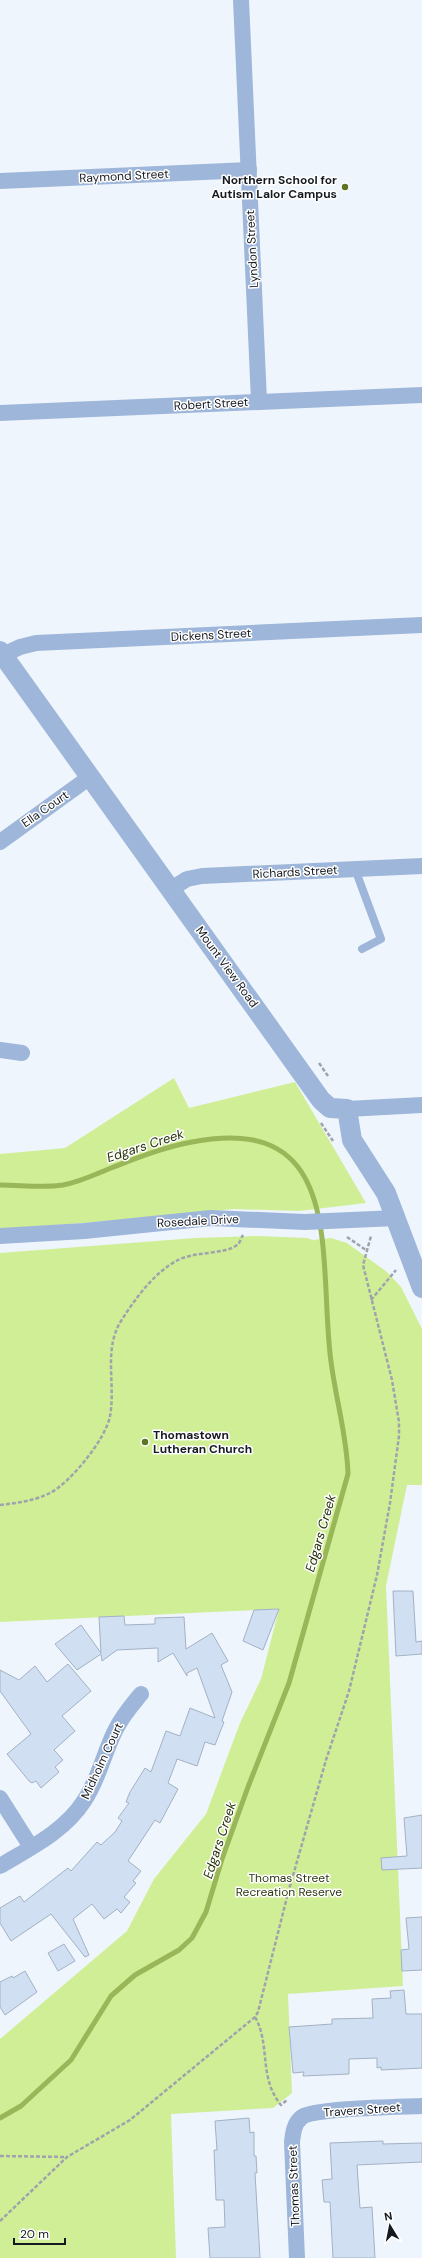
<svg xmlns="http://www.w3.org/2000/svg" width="422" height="2258" viewBox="0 0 422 2258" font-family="'DM Sans',sans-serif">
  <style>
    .green { fill: #d0ee96 }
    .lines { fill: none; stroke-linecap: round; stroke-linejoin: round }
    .stream { stroke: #99b658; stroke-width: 5 }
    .building { fill: #d1dff3; stroke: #a3b1c4 }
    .path { stroke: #9fa4ac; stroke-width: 2.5; stroke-dasharray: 4 2; stroke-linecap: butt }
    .service { stroke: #9eb6d9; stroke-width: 8 }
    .minor { stroke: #9eb6d9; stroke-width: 16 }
    .tertiary { stroke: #9eb6d9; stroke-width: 20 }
    .poi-dot { fill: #5d7425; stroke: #fff; stroke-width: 1.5 }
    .labels { text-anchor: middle; stroke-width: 3; stroke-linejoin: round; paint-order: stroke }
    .street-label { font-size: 12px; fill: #151a21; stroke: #fff }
    .poi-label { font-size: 12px; font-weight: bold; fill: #151a21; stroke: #fff; text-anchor: end }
    .park-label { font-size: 12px; fill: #2e3912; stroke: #fff }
    .water-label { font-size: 13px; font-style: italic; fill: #242f07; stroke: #fff }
  </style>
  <rect width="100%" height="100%" fill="#eff5fd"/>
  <g class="green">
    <polygon points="174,1078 189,1108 295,1082 366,1203 299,1211 234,1209 83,1223 0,1229 0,1154 65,1148"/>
    <polygon points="257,1236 307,1238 313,1240 331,1238 347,1243 387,1272 401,1287 422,1329 422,1485 407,1485 386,1586 403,1986 288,1994 292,2093 273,2108 171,2114 176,2258 0,2258 0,2039 127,1931 154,1879 206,1814 240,1723 261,1679 279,1609 0,1622 0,1253 195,1238"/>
  </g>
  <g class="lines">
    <path class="stream" d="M0,1185c21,0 43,3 63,0 17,-3 33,-11 48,-17 26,-10 53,-21 81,-26 152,-30 127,111 138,211 4,41 17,80 18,121l-59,209 -41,104 -26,72 -16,53 -14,26 -13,12 -44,25 -24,21 -40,64 -50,46 -21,12"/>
  </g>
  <g class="building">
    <polygon points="393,1591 413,1591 416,1642 422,1641 422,1654 396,1656"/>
    <polygon points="279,1609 263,1650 243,1641 254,1610"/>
    <polygon points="124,1616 125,1625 155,1624 155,1618 184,1617 186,1649 212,1633 228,1661 221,1665 232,1692 222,1721 224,1722 215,1745 205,1742 197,1766 177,1759 176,1762 168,1783 178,1789 160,1823 155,1820 128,1861 141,1871 133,1881 136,1883 124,1897 130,1902 121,1913 117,1909 104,1919 92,1904 73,1919 89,1955 85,1957 51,1914 11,1941 0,1923 0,1908 20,1896 24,1902 68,1868 71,1871 97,1842 101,1845 115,1832 122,1821 118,1818 129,1803 126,1802 130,1792 145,1768 151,1772 166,1731 180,1736 190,1708 215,1718 197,1668 187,1673 187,1676 173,1653 158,1662 158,1648 117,1650 102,1661 101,1654 77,1670 55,1644 81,1625 101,1653 99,1617"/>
    <polygon points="68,1664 91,1691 62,1716 75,1731 54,1750 63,1760 55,1767 59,1772 41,1788 36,1781 32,1783 29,1781 7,1754 31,1734 0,1691 0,1670 19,1680 35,1666 47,1682"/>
    <polygon points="422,1815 422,1868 382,1870 381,1858 407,1856 404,1818"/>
    <polygon points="422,1917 422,1970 402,1971 401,1950 409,1949 406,1918"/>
    <polygon points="64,1944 75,1961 58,1971 48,1953"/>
    <polygon points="25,1971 37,1992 5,2015 0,2007 0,1982 12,1976 13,1978"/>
    <polygon points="404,1990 406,2014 422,2014 422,2068 381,2070 381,2067 377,2068 377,2058 349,2059 349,2074 303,2076 304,2072 293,2073 289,2027 332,2024 332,2019 373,2018 372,1999 391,1998 390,1991"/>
    <polygon points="249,2118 250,2133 254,2132 254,2156 256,2156 257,2173 255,2173 260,2258 210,2258 208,2228 225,2227 224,2200 216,2200 214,2150 217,2150 215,2121"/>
    <polygon points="383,2141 383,2144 422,2143 422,2162 357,2165 360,2208 372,2207 375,2258 333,2258 330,2202 324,2202 322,2180 332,2179 330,2143"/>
  </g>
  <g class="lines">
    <g class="path">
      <polyline points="319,1063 328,1076"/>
      <polyline points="321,1123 333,1141"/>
      <polyline points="347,1237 366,1250"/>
      <polyline points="371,1300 396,1270"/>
      <path d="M0,1505c17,-2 34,-4 50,-12 20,-10 56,-54 60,-77 6,-32 -7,-66 11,-95 14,-22 32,-47 55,-60 17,-10 48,-6 61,-16 3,-2 4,-7 6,-10"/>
      <path d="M255,2017c16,28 3,60 26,88l6,-5"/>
      <polyline points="0,2156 67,2157"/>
      <polyline points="0,2221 67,2157 130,2120 255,2017 258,2012 288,1893 326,1760 349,1691 377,1575 390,1503 399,1436 399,1422 392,1380 363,1265 371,1236"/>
    </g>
    <polyline class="service" points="355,869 381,939 362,949"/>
    <g class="minor">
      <polyline points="241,0 259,401"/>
      <polyline points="0,181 249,170"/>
      <polyline points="0,413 422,395"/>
      <polyline points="3,655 20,647 36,643 422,625"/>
      <polyline points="0,842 90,777"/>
      <polyline points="171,889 187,879 202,876 422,866"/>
      <polyline points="0,1050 22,1053"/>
      <polyline points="347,1109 422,1105"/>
      <polyline points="0,1236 84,1231 211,1218 305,1222 397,1218"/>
      <polyline points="0,1798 31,1847"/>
      <path d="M0,1866c30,-18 65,-35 84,-65 15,-22 20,-49 32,-72 7,-14 16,-24 25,-35"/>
      <path d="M297,2258l-5,-116c1,-9 2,-19 10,-25 13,-9 99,-10 120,-11"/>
    </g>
    <polyline class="tertiary" points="0,651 321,1100 330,1108 347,1109 352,1140 386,1193 422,1288"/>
  </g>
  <g class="poi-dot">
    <circle cx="345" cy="187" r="4"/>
    <circle cx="145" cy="1442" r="4"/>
  </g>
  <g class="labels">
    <g class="street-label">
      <text transform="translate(124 176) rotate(-3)" y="4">Raymond Street</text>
      <text transform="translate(252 249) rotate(-93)" y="4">Lyndon Street</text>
      <text transform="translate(211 404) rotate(-3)" y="4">Robert Street</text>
      <text transform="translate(211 635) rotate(-3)" y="4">Dickens Street</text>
      <text transform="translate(45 809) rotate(-35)" y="4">Ella Court</text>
      <text transform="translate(295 872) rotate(-3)" y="4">Richards Street</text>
      <text transform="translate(227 967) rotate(54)" y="4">Mount View Road</text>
      <text transform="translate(198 1221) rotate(-3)" y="4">Rosedale Drive</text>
      <text transform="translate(102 1761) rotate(-65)" y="4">Midholm Court</text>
      <text transform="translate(362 2110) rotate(-4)" y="4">Travers Street</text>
      <text transform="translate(294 2186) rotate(-92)" y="4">Thomas Street</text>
    </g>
    <g class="poi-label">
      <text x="337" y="184">Northern School for<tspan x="337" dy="14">Autism Lalor Campus</tspan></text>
      <text x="153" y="1439" text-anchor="start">Thomastown<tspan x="153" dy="14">Lutheran Church</tspan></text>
    </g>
    <g class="park-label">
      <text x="289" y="1882">Thomas Street<tspan x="289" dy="14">Recreation Reserve</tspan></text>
    </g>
    <g class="water-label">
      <text transform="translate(145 1145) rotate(-18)" y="5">Edgars Creek</text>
      <text transform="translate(320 1533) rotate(-74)" y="5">Edgars Creek</text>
      <text transform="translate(219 1840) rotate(-72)" y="5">Edgars Creek</text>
    </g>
  </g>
  <g transform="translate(390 2226) rotate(350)" stroke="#ffffff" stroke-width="3" paint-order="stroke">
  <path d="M0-3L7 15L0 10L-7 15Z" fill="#151a21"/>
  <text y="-6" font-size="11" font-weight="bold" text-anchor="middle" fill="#151a21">N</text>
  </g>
  <path d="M14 2238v6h51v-6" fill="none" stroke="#151a21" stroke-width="2"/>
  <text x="20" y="2238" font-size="12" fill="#151a21" stroke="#ffffff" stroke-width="3" paint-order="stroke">20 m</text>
</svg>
